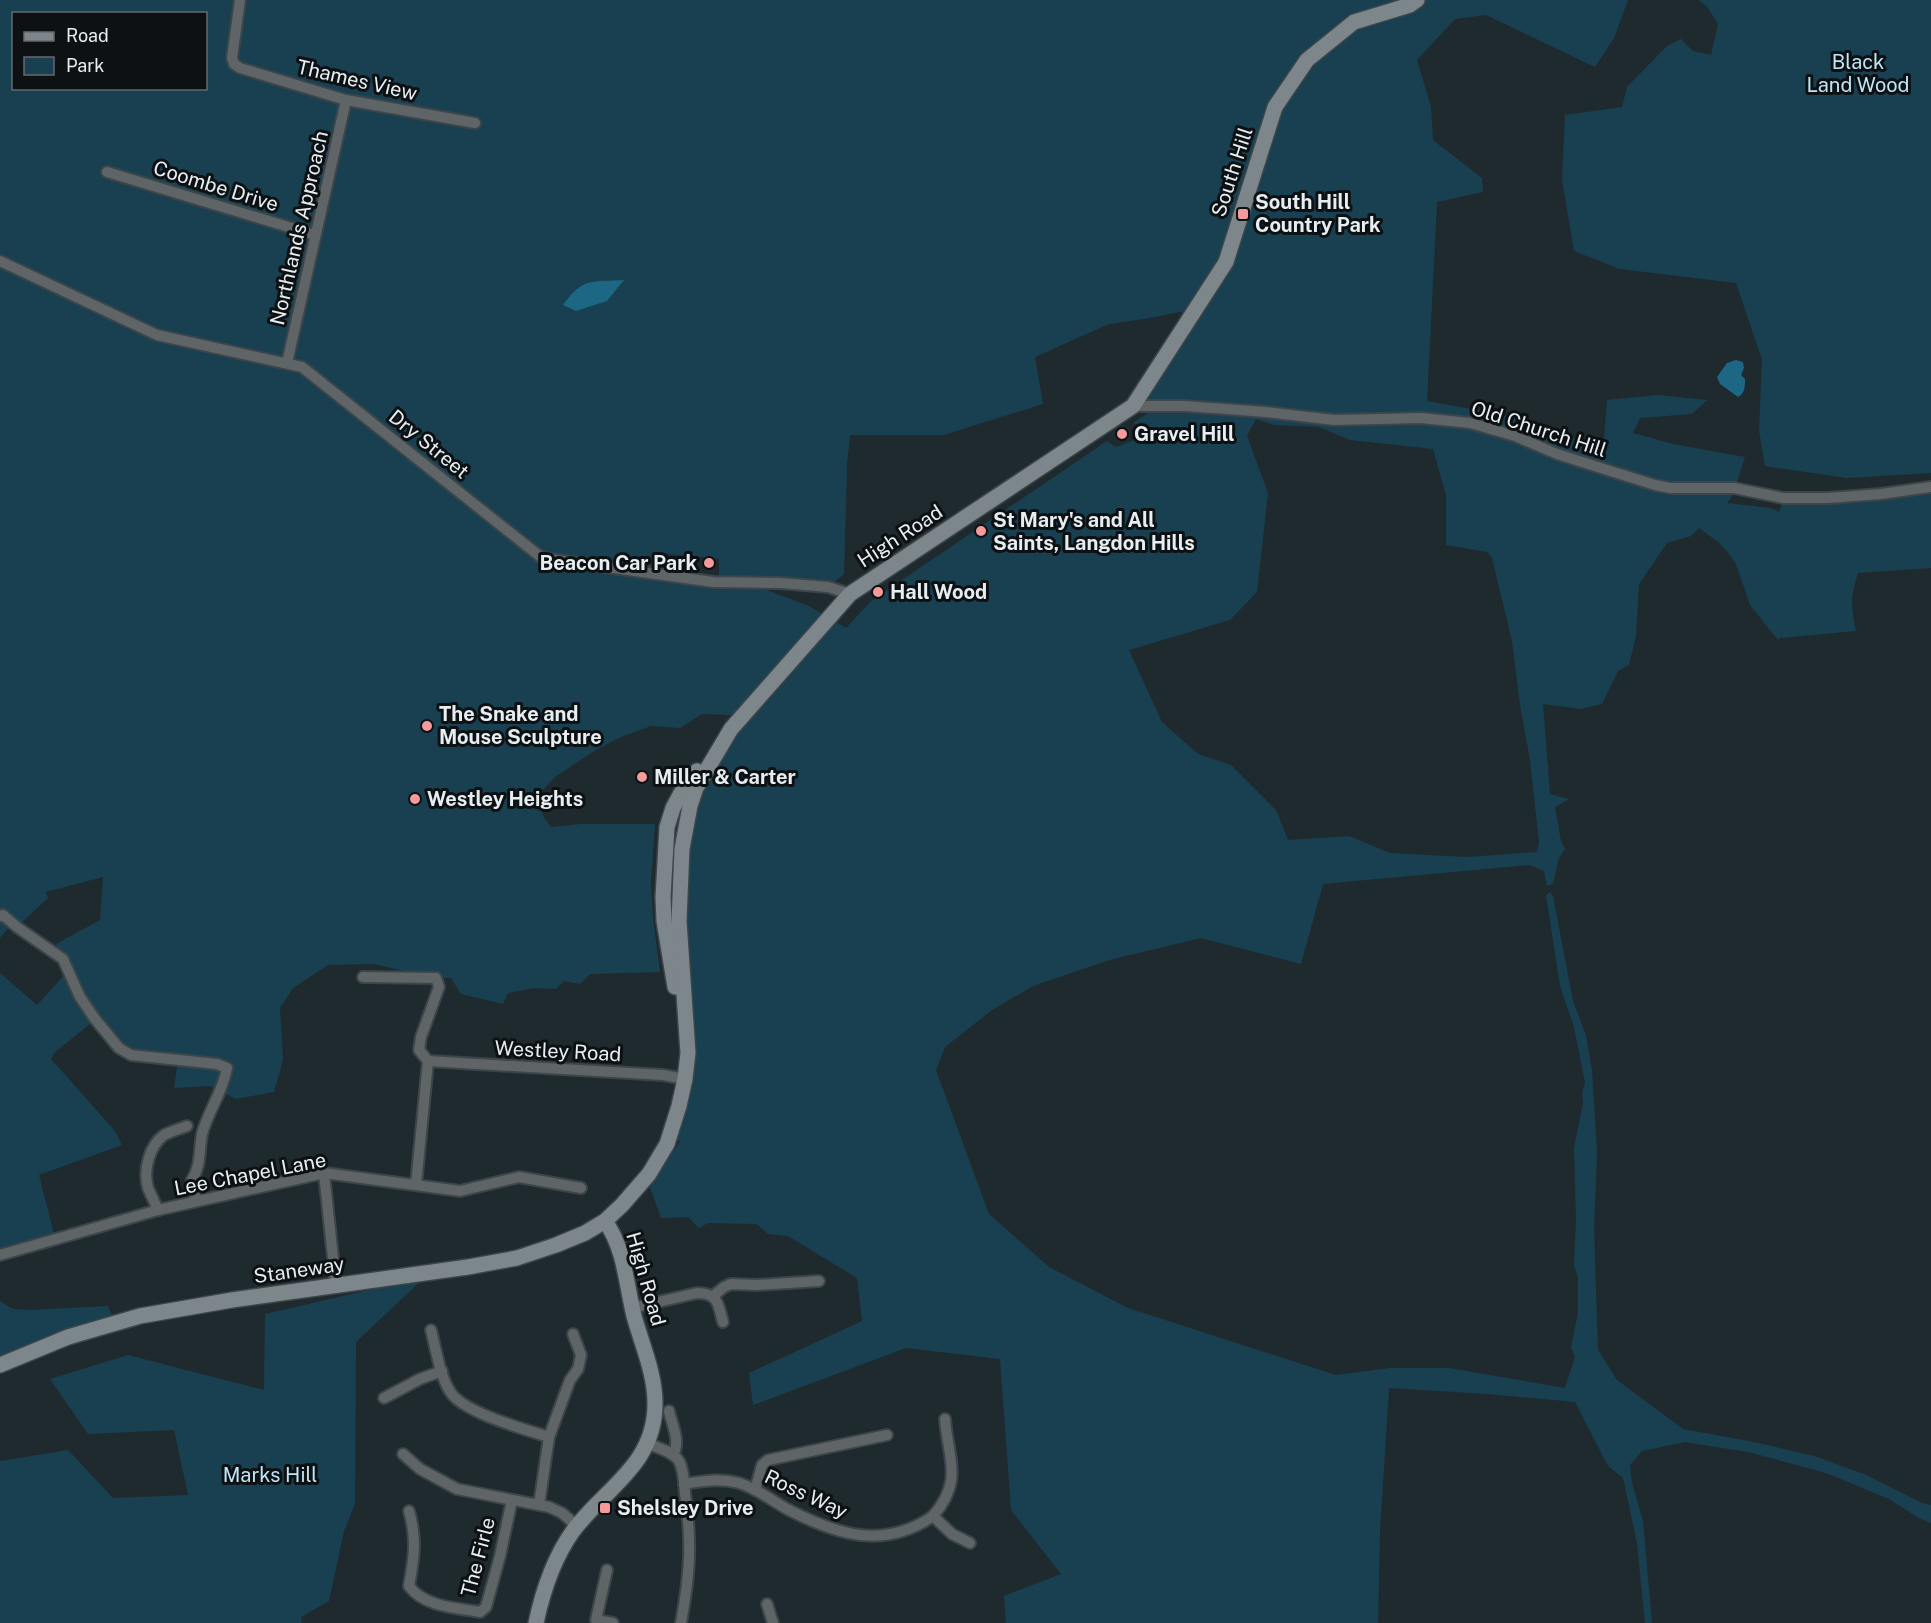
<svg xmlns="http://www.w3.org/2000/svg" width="1931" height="1623" viewBox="0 0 1931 1623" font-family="'Public Sans',sans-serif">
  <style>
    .green { fill: #194050; fill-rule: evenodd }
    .water { fill: #1b6784 }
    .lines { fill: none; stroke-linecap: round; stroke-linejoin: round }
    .street-casing { stroke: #3b454a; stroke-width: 14 }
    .secondary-casing { stroke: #3b454a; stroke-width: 18 }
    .street { stroke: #5f6466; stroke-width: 10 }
    .secondary { stroke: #7d868a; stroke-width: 15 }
    .poi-dot { fill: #f59b9c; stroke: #0d1114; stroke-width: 2 }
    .labels { text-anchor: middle; stroke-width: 6; stroke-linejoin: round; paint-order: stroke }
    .park-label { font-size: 20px; fill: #bfe4f5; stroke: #0d1114 }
    .street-label { font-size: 20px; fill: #e7eef2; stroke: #0d1114 }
    .poi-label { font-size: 20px; font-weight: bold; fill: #e7eef2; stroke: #0d1114; text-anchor: start }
  </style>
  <rect width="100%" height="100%" fill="#1f2a2f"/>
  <g class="green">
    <path d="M0,0h1628l-14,38 -19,29 -109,-52 -31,4 -38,41 14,47 2,33 49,38 1,14 -46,10 -10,199 99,18 24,13 34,9 20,-2 3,-39 51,-5 49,5 -15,14 -52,4 -7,15 40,11 72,13 -12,38 -6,8 43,5 9,4 5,-13 147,-10v79l-73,5c-8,25 -7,33 -2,58l-76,7 -2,2 -28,-35 -14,-41 -10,-14 -8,-8 -19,-14 -8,8 -24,7 -28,41 -3,52 -7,29 -11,6 -16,33 -21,5 -38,-5 7,90 19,5 -14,8 6,34 4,8 -6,9 -6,26 -6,2 -3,-15 -15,-6 -206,19 -22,80 -100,-26 -92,22 -76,26 -41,24 -47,37 -9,23 53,144 60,53 79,41 208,67 54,-7h59l116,20 10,-31 -4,-9 7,-35v-36l-4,-12 2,-45 -2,-72 9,-44 -1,-11 3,-11 -11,-55 -14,-41 -14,-91 4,-3 3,4 20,105 13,34 6,35 5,83 -3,76 4,121 19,30 66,49 71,13 60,14 50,18 58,29 9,2v18l-12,-5 -30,-19 -63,-26 -78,-21 -63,-10 -43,9 -12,14 2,18 11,38 9,102h-7l-8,-80 -14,-65 -15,-12 -33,-64 -87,-8 -99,-6 -9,143 -2,92h-372l-2,-27 57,-22 -50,-64 -11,-151 -94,-11 -153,57 -4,-32 113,-52 -5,-43 -69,-42 -20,-2 -11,-10 -49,-1 -9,5 -11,-11 -27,1 -11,-31 31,-47 -14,4 18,-65 -6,-158 11,-115 58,-97 -17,6 -29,-1 -22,14 -29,-2 -30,11 -27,14 -39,26 -18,19 7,22 7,9 30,-3h74l-4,60 2,34 7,54 -70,2 -10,10 -16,-3 -8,8 -21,-1 -27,5 -5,11 -42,-10 -10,-16h-15l-62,-14 -46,1 -35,23 -13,20 3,52 -9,32 -38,7 -26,-13 -36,2 4,-28 -47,-5 -36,-35 -40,32 -4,7 64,72 7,14 -83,30 16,63 -55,17v-282l37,32 31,-34 -12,-27 44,-24 3,-43 -57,15 2,6 -31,29 -5,-3 -12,14zM14,14h192v74h-192zM1194,309l-51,90 4,15 -13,8 8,15 -26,10 -9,-6 -236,160 -25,27 -37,-22 -53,-20 -99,-11 1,-22 61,6v23l109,5 16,-13 3,-108 3,-31h94l99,-31 -8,-47 74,-33 35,-5zM1256,419l18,6 45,2 31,13 83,9 13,46v50l41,7 5,6 20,83 8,64 10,55 9,83 -2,9 -69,5 -78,-4 -41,-17 -61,4 -12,-30 -45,-45 -33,-11 -36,-32 -33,-72 101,-30 27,-28 11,-99 -21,-57z"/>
    <polygon points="1699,0 1931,0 1931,473 1847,478 1765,466 1759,431 1762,360 1736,283 1620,269 1574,251 1562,180 1565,115 1622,107 1627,87 1667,46 1681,39 1693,51 1711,55 1718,24 1708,8"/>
    <polygon points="425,1277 356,1342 355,1504 344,1531 329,1601 301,1617 302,1623 0,1623 0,1461 68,1450 113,1498 188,1495 174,1430 88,1434 50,1379 128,1355 264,1390 265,1314"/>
    <polygon points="0,1301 13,1309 29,1310 108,1306 115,1323 0,1365"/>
  </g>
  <g class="water">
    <path d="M624,280l-17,21 -31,10 -13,-6c20,-28 29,-23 61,-25z"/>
    <path d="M1736,360l7,2 1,6 -3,7 4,4c0,8 0,14 -7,18l-18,-13 -3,-7 10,-14z"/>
  </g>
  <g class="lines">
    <defs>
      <g id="street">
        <polyline points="240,0 232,58 234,64 240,68 346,100 475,123"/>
        <polyline points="107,172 315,235"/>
        <polyline points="0,261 157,335 302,367 542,558 713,582 781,583 828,587 850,594"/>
        <polyline points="287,363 346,100"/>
        <polyline points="1133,406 1185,406 1266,412 1334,420 1421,418 1470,423 1515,436 1557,454 1604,469 1655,485 1670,488 1734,488 1783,498 1828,498 1881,494 1931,487"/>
        <path d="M0,916l3,-1 14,12 46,32 17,38 15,22 24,29 12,7 86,9 10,4c-4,24 -19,43 -25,66 -3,16 -1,32 -10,46l4,21"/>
        <polyline points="363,977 436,978 439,987 421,1037 419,1050 428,1061 416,1185"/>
        <polyline points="428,1061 663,1075 685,1079"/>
        <polyline points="324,1173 336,1286"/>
        <path d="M158,1210c-3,-7 -7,-15 -10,-22 -5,-17 1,-42 16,-53 7,-4 16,-6 23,-9"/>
        <polyline points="0,1255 158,1210 324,1173 460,1191 519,1177 581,1188"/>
        <polyline points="713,1296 724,1287 731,1284 757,1285 819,1281"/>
        <path d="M632,1308l65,-15c22,0 21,12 26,29"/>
        <path d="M431,1330c5,19 9,47 20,63 14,20 73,36 98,44"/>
        <polyline points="384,1398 420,1379 442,1371"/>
        <path d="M669,1411c3,14 12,30 4,44"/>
        <path d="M647,1443c10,5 26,8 32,18 5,9 5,22 6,32 7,50 5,81 -4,130"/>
        <polyline points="403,1454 420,1469 457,1489 549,1507 562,1513 577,1526"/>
        <path d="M684,1484c18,-3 36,-6 55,-1 17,5 32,17 48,26 50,26 97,41 146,7l19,18 18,9"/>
        <polyline points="755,1490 762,1465 768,1460 887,1435"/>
        <polyline points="539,1505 549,1437 570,1380 578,1369 581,1355 573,1334"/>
        <path d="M409,1511c8,28 5,47 0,75 15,21 48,22 71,26l6,-5 14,-51 12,-56"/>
        <path d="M933,1516c31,-36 15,-57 12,-97"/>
        <polyline points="607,1570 596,1620 613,1623"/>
        <polyline points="767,1604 773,1623"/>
      </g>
      <g id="secondary">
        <polyline points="675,987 664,921 663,897 667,827 673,808 681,793 697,771"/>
        <polyline points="0,1365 68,1337 140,1316 232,1300 468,1267 517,1258 556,1245 585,1233 605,1221 622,1205 649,1174 667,1144 679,1106 685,1079 688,1053 679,921 682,849 690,806 696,788 731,729 850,594 1133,406 1226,262 1275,107 1307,60 1354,22 1410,5 1417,0"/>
        <path d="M536,1623c7,-33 17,-64 37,-92 32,-43 82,-66 82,-127 0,-31 -13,-59 -21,-88 -8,-32 -9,-67 -29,-95"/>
      </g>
    </defs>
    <use href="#street" class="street-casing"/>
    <use href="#secondary" class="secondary-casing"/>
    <use href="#street" class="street"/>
    <use href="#secondary" class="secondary"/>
  </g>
  <g class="poi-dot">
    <rect x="1237" y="208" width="12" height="12" rx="3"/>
    <circle cx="1122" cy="434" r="6"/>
    <circle cx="981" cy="531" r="6"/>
    <circle cx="709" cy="563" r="6"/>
    <circle cx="878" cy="592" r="6"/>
    <circle cx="427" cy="726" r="6"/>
    <circle cx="642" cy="777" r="6"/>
    <circle cx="415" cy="799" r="6"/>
    <rect x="599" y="1502" width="12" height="12" rx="3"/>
  </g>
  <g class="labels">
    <g class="park-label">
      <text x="1858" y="69">Black<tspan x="1858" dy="23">Land Wood</tspan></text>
      <text x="270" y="1482">Marks Hill</text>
    </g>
    <g class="street-label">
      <text transform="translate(357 80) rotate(13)" y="7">Thames View</text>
      <text transform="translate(1232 172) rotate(-72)" y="7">South Hill</text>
      <text transform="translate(216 186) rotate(17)" y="7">Coombe Drive</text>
      <text transform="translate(299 228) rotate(-77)" y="7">Northlands Approach</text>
      <text transform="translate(1539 429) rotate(18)" y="7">Old Church Hill</text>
      <text transform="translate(429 444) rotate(39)" y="7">Dry Street</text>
      <text transform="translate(900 536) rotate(-33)" y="7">High Road</text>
      <text transform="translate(558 1051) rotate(3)" y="7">Westley Road</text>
      <text transform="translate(250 1174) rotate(-11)" y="7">Lee Chapel Lane</text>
      <text transform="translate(299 1270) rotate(-8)" y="7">Staneway</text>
      <text transform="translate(646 1279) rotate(74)" y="7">High Road</text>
      <text transform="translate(806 1494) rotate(25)" y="7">Ross Way</text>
      <text transform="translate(478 1557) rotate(-75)" y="7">The Firle</text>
    </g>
    <g class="poi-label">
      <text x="1255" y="209">South Hill<tspan x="1255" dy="23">Country Park</tspan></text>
      <text x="1134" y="441">Gravel Hill</text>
      <text x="993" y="527">St Mary's and All<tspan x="993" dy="23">Saints, Langdon Hills</tspan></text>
      <text x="697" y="570" text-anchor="end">Beacon Car Park</text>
      <text x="890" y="599">Hall Wood</text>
      <text x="439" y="721">The Snake and<tspan x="439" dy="23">Mouse Sculpture</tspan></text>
      <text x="654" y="784">Miller &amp; Carter</text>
      <text x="427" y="806">Westley Heights</text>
      <text x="617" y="1515">Shelsley Drive</text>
    </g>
  </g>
  <rect x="12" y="12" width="195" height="78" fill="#0d1114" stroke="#64696d" stroke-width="1.5"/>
  <rect x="24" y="32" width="30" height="9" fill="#7d868a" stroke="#64696d" stroke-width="1.5"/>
  <text x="66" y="42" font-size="18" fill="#e7eef2">Road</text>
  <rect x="24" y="57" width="30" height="18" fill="#194050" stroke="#64696d" stroke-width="1.5"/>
  <text x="66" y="72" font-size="18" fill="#e7eef2">Park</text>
</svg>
